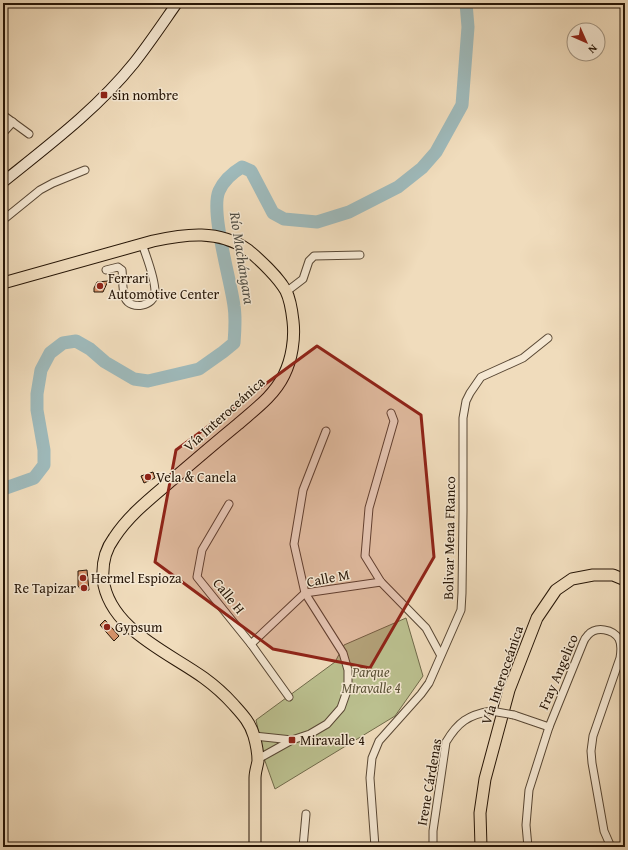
<svg xmlns="http://www.w3.org/2000/svg" width="628" height="850" viewBox="0 0 628 850" font-family="'Gentium Book Plus',serif">
  <style>
    .green { fill: #bbc08f; stroke: #706a4a }
    .lines { fill: none; stroke-linecap: round; stroke-linejoin: round }
    .river { stroke: #9eb9ba; stroke-width: 13 }
    .building { fill: #d8936a; stroke: #261506 }
    .street-casing { stroke: #584734; stroke-width: 9 }
    .secondary-casing { stroke: #261506; stroke-width: 12 }
    .primary-casing { stroke: #261506; stroke-width: 13 }
    .street { stroke: #f5e8d3; stroke-width: 7 }
    .secondary { stroke: #f5e8d3; stroke-width: 10 }
    .primary { stroke: #f0dcbc; stroke-width: 11 }
    .street-bridge-casing { stroke: #584734; stroke-width: 9; stroke-linecap: butt }
    .street-bridge { stroke: #f5e8d3; stroke-width: 7 }
    .marked { fill: #8f2418; fill-opacity: 0.2; stroke: #8f2418; stroke-width: 3; stroke-linejoin: round }
    .poi-dot { fill: #8f2418; stroke: #f5e8d3; stroke-width: 1.5 }
    .labels { text-anchor: middle; stroke-width: 3; stroke-linejoin: round; paint-order: stroke }
    .poi-label { font-size: 14px; fill: #261506; stroke: #f5e8d3; text-anchor: start }
    .street-label { font-size: 14px; fill: #261506; stroke: #f5e8d3 }
    .park-label { font-size: 14px; font-style: italic; fill: #5a5136; stroke: #f5e8d3 }
    .water-label { font-size: 15px; font-style: italic; fill: #504e45; stroke: #f5e8d3 }
  </style>
  <rect width="100%" height="100%" fill="#f0dcbc"/>
  <filter id="stains"><feTurbulence type="fractalNoise" baseFrequency=".005" numOctaves="4"/><feColorMatrix values="0 0 0 0 .2 0 0 0 0 .09 0 0 0 0 .02 0 0 0 .5 -.17"/></filter>
  <radialGradient id="worn" r=".72"><stop offset=".6" stop-color="#630" stop-opacity="0"/><stop offset="1" stop-color="#630" stop-opacity=".3"/></radialGradient>
  <polygon class="green" points="406,618 423,676 395,716 275,789 265,761 256,720 335,662 344,645"/>
  <g class="lines">
    <path class="river" d="M3,489l31,-11 10,-13v-15l-7,-40v-16l4,-24 9,-17 13,-10 13,-2 14,8 15,13 29,17 14,2 51,-12 24,-17 11,-9c1,-13 2,-25 0,-37 -3,-25 -24,-94 -15,-115 5,-11 13,-18 23,-24l9,4 22,42 11,6 33,3 32,-10 49,-25 24,-19 14,-16 26,-47 6,-78 -2,-24"/>
  </g>
  <g class="building">
    <polygon points="108,281 103,292 94,292 94,288 97,282"/>
    <polygon points="153,472 155,478 144,483 141,476"/>
    <polygon points="87,570 89,590 82,591 78,586 78,571"/>
    <polygon points="105,620 119,636 114,641 100,625"/>
  </g>
  <g class="lines">
    <defs>
      <g id="street">
        <polyline points="3,115 29,134"/>
        <polyline points="3,133 13,122"/>
        <polyline points="3,220 40,190 53,183 85,170"/>
        <path d="M106,270l12,-3 4,3c1,8 0,21 3,28 6,13 30,8 30,-6 0,-14 -8,-34 -13,-48"/>
        <polyline points="286,292 303,279 309,261 314,256 360,255"/>
        <polyline points="391,413 394,421 369,508 365,556 381,582 426,628 440,654"/>
        <polyline points="229,504 202,550 197,577 251,644 289,697"/>
        <polyline points="251,644 305,593 381,582"/>
        <polyline points="514,715 549,727"/>
        <polyline points="254,736 292,740"/>
        <polyline points="258,759 292,740 310,734 327,724 341,708 348,688 348,670 343,653 305,593 294,544 303,490 326,431"/>
        <polyline points="303,847 306,814"/>
        <polyline points="375,847 370,778 372,758 379,741 421,694 429,683 461,610 462,593 463,511 463,418 466,401 470,393 481,377 523,358 548,338"/>
        <path d="M433,847v-16l13,-89c12,-20 22,-27 45,-31"/>
        <path d="M528,847l-2,-22 3,-35 20,-63 34,-84c1,-3 3,-6 5,-8 8,-9 25,-6 31,4 3,6 2,13 1,19l-27,78 -2,15 1,12 12,68 7,16"/>
      </g>
      <path id="secondary" d="M3,182c46,-37 94,-73 131,-119 15,-19 29,-40 43,-60"/>
      <g id="primary">
        <path d="M3,283l150,-42c32,-7 66,-12 95,9 12,10 31,28 38,41 4,8 6,21 7,30 2,17 -1,38 -9,54 -10,21 -30,35 -47,50 -22,18 -44,37 -65,55 -21,18 -43,35 -58,58 -9,12 -12,26 -11,41 6,50 65,73 101,99 11,8 20,16 29,26 9,10 17,18 21,32 2,7 4,18 4,25 -1,6 -3,11 -3,17 0,23 0,46 0,69"/>
        <polyline points="481,847 480,813 485,779 509,690 537,618 556,590 572,579 593,575 613,575 625,580"/>
      </g>
    </defs>
    <use href="#street" class="street-casing"/>
    <use href="#secondary" class="secondary-casing"/>
    <use href="#primary" class="primary-casing"/>
    <use href="#street" class="street"/>
    <use href="#secondary" class="secondary"/>
    <use href="#primary" class="primary"/>
    <defs>
      <polyline id="street-bridge" points="491,711 514,715"/>
    </defs>
    <use href="#street-bridge" class="street-bridge-casing"/>
    <use href="#street-bridge" class="street-bridge"/>
  </g>
  <path class="marked" d="M317,346l104,69 13,142 -64,111 -97,-19 -118,-87 21,-112z"/>
  <g class="poi-dot">
    <rect x="100" y="91" width="8" height="8" rx="2"/>
    <circle cx="100" cy="286" r="4"/>
    <circle cx="148" cy="477" r="4"/>
    <circle cx="83" cy="578" r="4"/>
    <circle cx="84" cy="588" r="4"/>
    <circle cx="107" cy="627" r="4"/>
    <rect x="288" y="736" width="8" height="8" rx="2"/>
  </g>
  <g class="labels">
    <g class="poi-label">
      <text x="112" y="100">sin nombre</text>
      <text x="108" y="283">Ferrari<tspan x="108" dy="16">Automotive Center</tspan></text>
      <text x="156" y="482">Vela &amp; Canela</text>
      <text x="91" y="583">Hermel Espioza</text>
      <text x="76" y="593" text-anchor="end">Re Tapizar</text>
      <text x="115" y="632">Gypsum</text>
      <text x="300" y="745">Miravalle 4</text>
    </g>
    <g class="street-label">
      <text transform="translate(224 414) rotate(-42)" y="5">Vía Interoceánica</text>
      <text transform="translate(449 538) rotate(-89)" y="5">Bolivar Mena FRanco</text>
      <text transform="translate(328 578) rotate(-11)" y="5">Calle M</text>
      <text transform="translate(229 596) rotate(51)" y="5">Calle H</text>
      <text transform="translate(558 672) rotate(-67)" y="5">Fray Angelico</text>
      <text transform="translate(502 675) rotate(-71)" y="5">Vía Interoceánica</text>
      <text transform="translate(429 782) rotate(-80)" y="5">Irene Cárdenas</text>
    </g>
    <g class="park-label">
      <text x="371" y="677">Parque<tspan x="371" dy="16">Miravalle 4</tspan></text>
    </g>
    <g class="water-label">
      <text transform="translate(242 258) rotate(81)" y="5">Río Machángara</text>
    </g>
  </g>
  <rect width="628" height="850" fill="none" stroke="#f0dcbc" stroke-width="16"/>
  <rect x="4" y="4" width="620" height="842" fill="none" stroke="#261506" stroke-width="2"/>
  <rect x="8" y="8" width="612" height="834" fill="none" stroke="#261506"/>
  <g transform="translate(586 42) rotate(135)"><circle r="19" fill="#f5e8d3" stroke="#a29481"/>
  <path d="M0-3L7 15L0 10L-7 15Z" fill="#8f2418"/>
  <text y="-6" font-size="11" font-weight="bold" text-anchor="middle" fill="#261506">N</text>
  </g>
  <rect width="100%" height="100%" filter="url(#stains)"/>
  <rect width="100%" height="100%" fill="url(#worn)"/>
</svg>
